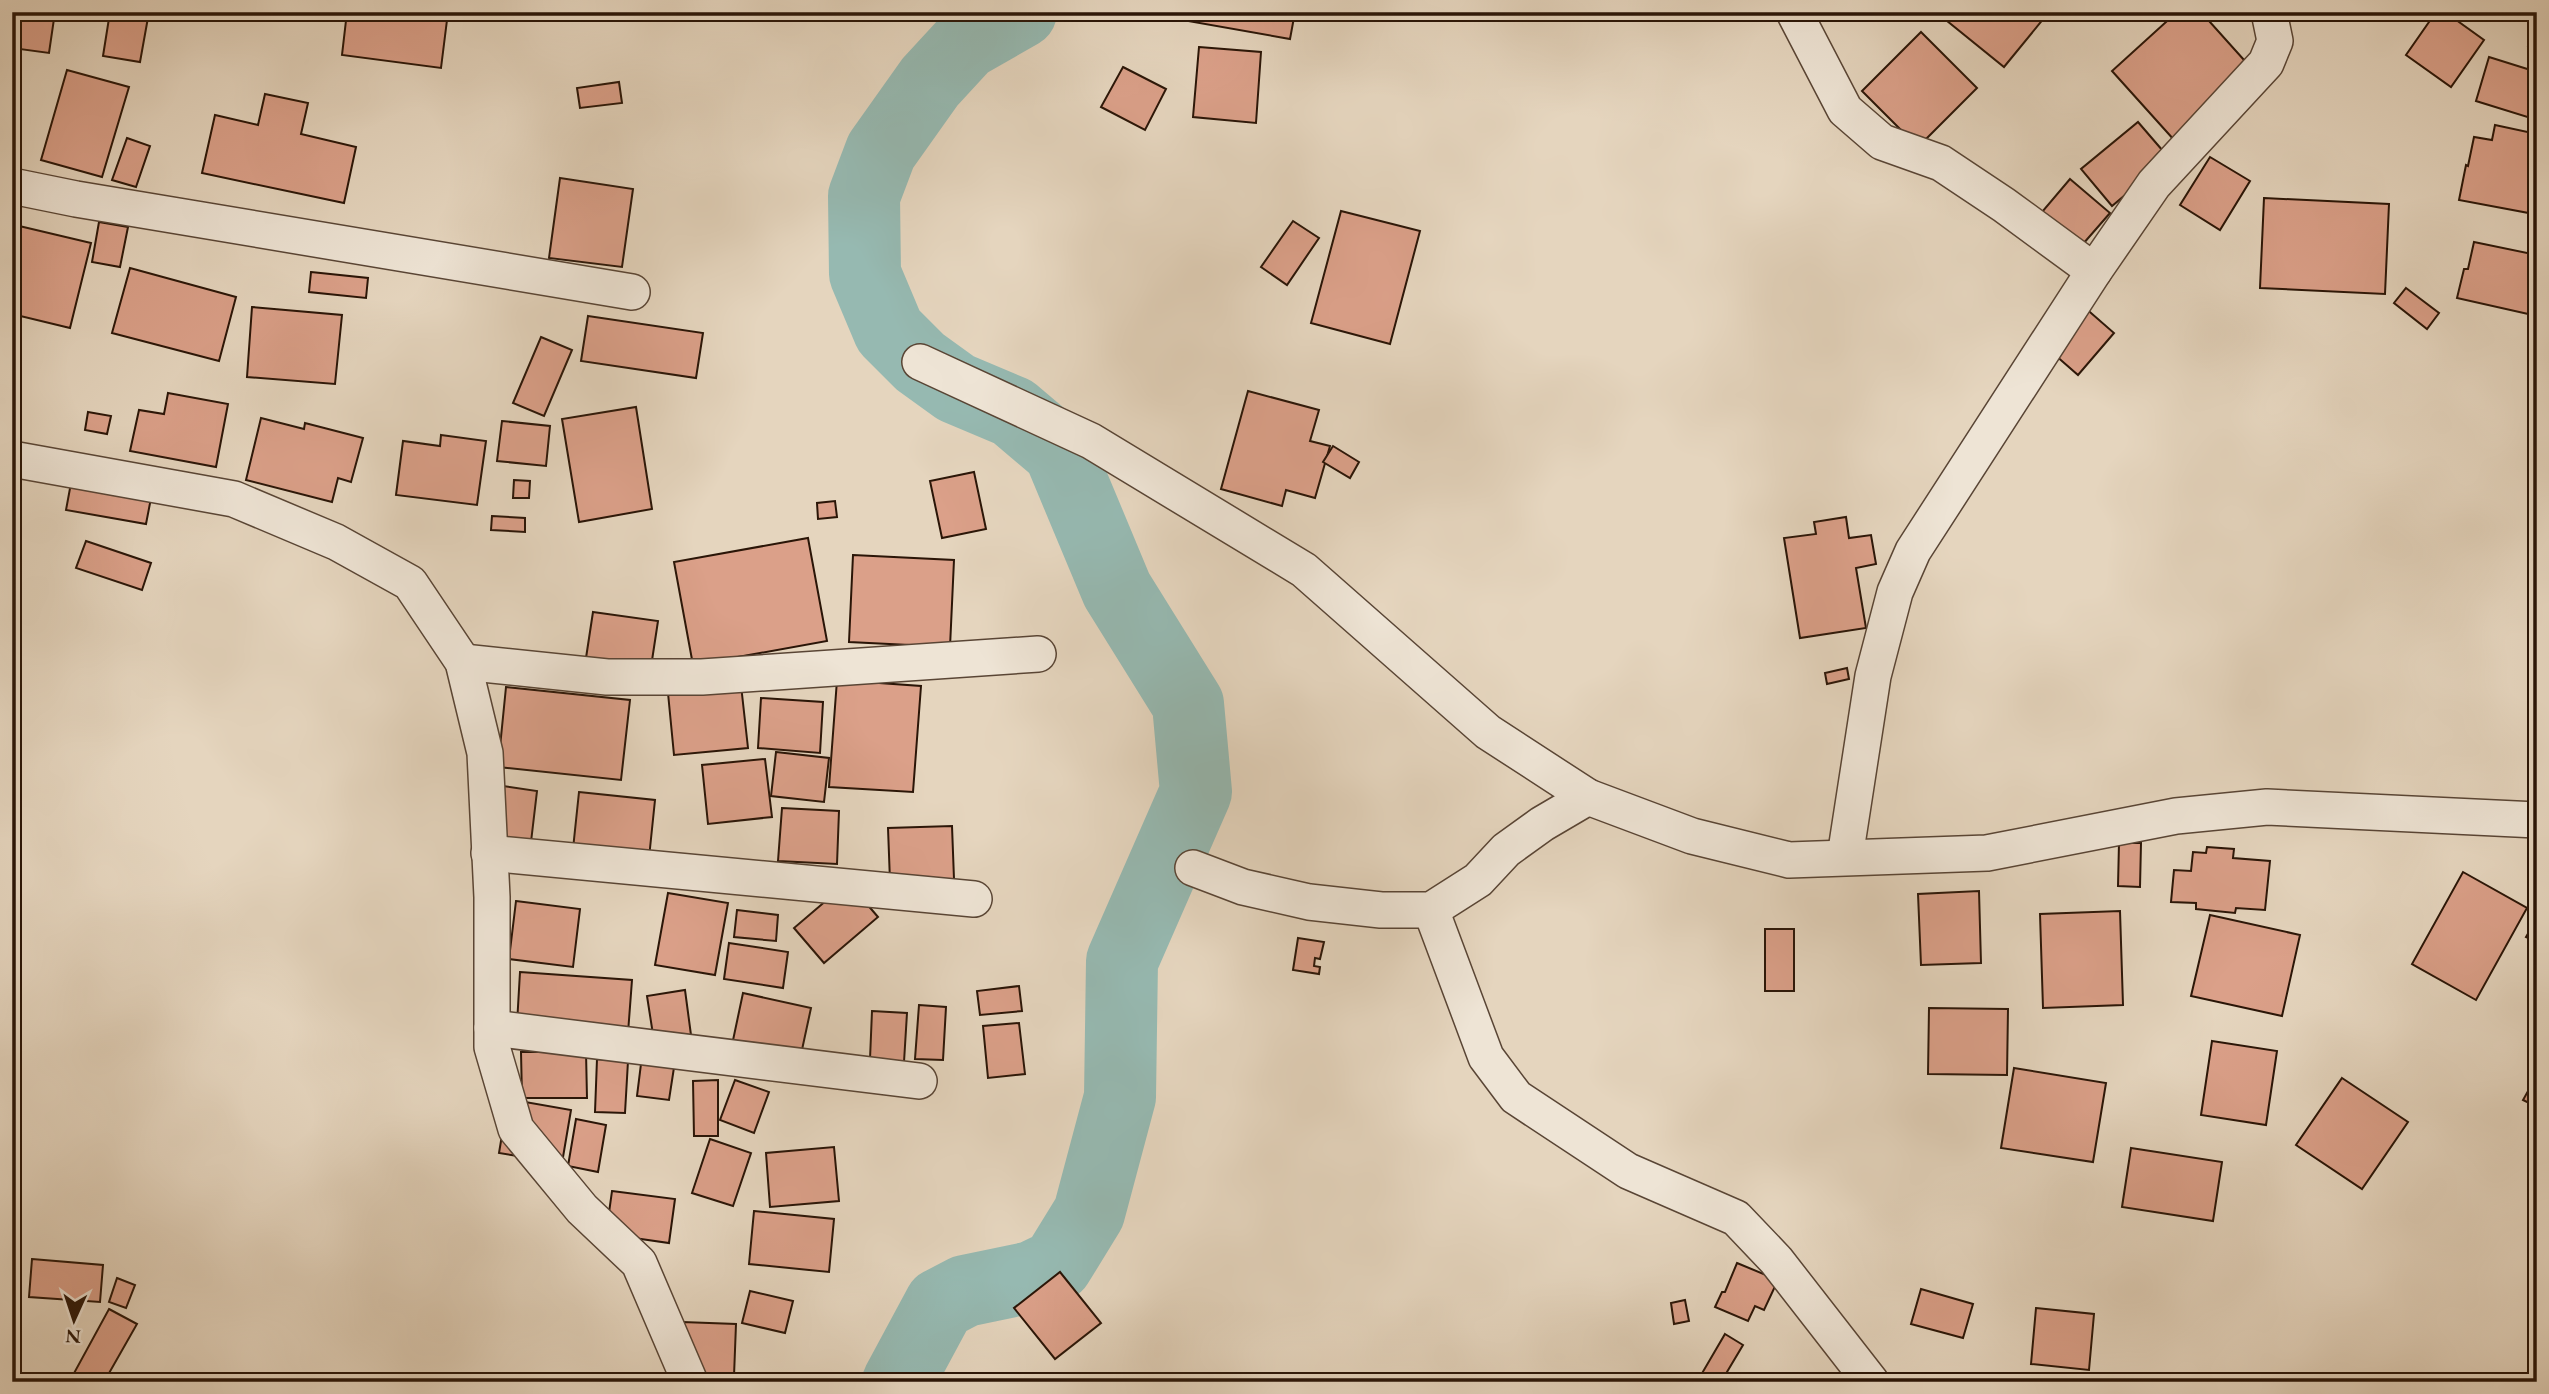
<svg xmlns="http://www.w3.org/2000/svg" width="2549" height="1394" viewBox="0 0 2549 1394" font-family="'EB Garamond',serif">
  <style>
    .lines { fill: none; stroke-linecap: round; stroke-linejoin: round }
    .river { stroke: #96b9b1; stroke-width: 72 }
    .building { fill: #dba089; stroke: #2a1507; stroke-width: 2 }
    .minor-casing { stroke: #594535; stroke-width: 38 }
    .minor { stroke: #eee4d5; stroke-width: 35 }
  </style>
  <rect width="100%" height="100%" fill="#e5d5be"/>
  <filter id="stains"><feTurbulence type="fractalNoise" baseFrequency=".00286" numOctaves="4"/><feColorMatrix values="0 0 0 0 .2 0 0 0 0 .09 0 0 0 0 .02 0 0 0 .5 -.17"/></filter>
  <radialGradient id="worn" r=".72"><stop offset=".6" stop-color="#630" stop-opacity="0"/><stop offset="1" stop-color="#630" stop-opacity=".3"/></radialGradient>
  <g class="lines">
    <polyline class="river" points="898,1382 940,1304 965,1291 1032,1277 1057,1265 1089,1213 1120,1097 1122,961 1196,792 1188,704 1117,590 1059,451 1013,412 956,388 920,362 889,331 865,274 864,196 881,151 930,82 965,44 1021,12"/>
  </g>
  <g class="building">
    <polygon points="12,12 55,12 49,53 12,48"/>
    <polygon points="110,12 149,12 140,62 103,56"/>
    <polygon points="347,12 448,12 441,68 342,55"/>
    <polygon points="1172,12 1295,12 1290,39 1171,18"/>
    <polygon points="1936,12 2049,12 2004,67"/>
    <polygon points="2177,12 2201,12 2253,70 2175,141 2112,71"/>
    <polygon points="2436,12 2445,12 2484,40 2451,87 2406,55"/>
    <polygon points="2532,12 2537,12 2537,47 2528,46"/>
    <polygon points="1921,32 1977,88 1918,147 1862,91"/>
    <polygon points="1199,47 1261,52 1256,123 1193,117"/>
    <polygon points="2489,57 2537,72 2537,120 2476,101"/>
    <polygon points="1123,67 1166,89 1145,130 1101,107"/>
    <polygon points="67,70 129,87 102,177 41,160"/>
    <polygon points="619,82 622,103 580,108 577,88"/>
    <polygon points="265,94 308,103 301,134 356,147 344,203 202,173 215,115 258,125"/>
    <polygon points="2138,122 2169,158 2112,206 2081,169"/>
    <polygon points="2495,125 2537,134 2537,199 2534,214 2459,200 2466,165 2468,166 2474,137 2492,140"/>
    <polygon points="127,138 150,146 136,187 112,180"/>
    <polygon points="2210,157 2250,181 2220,230 2180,205"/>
    <polygon points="560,178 633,189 622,267 549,258"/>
    <polygon points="2070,179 2110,213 2076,252 2036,219"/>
    <polygon points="2264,198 2389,204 2385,294 2260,288"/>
    <polygon points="1341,211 1420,231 1390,344 1311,323"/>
    <polygon points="1293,221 1319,238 1287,285 1261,267"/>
    <polygon points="99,222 128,227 120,267 92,262"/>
    <polygon points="15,225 91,243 70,328 12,314 12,236"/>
    <polygon points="2474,242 2537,255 2537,316 2457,298 2464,269 2468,269"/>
    <polygon points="130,268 236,297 219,361 112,333"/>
    <polygon points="311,272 368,278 366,298 309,292"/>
    <polygon points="2406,288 2439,313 2427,329 2394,303"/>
    <polygon points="2083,306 2114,333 2078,375 2047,348"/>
    <polygon points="252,307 342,315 335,384 247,377"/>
    <polygon points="588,316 703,333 696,378 581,361"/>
    <polygon points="541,337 572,350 544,416 513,403"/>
    <polygon points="1248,391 1319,410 1310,441 1330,446 1315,498 1286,490 1282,506 1221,489"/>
    <polygon points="168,393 228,404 216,467 130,451 139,410 164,414"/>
    <polygon points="636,407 652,509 579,522 562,419"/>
    <polygon points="88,412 111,416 107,434 85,430"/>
    <polygon points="261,418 304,429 305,423 363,438 351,482 338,478 332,502 246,480"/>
    <polygon points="502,421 550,426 546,466 497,461"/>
    <polygon points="441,435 486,441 477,505 396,495 403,441 440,446"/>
    <polygon points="1333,446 1359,462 1350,478 1323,462"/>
    <polygon points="974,472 986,529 942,538 930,481"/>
    <polygon points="514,480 530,481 529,498 513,498"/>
    <polygon points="71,483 151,498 146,524 66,510"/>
    <polygon points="835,501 837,517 818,519 817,503"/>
    <polygon points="492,516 525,518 525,532 491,530"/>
    <polygon points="1846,517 1849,538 1871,535 1876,564 1856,568 1866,628 1800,638 1784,538 1816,534 1814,522"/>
    <polygon points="808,538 827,641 693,665 674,562"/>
    <polygon points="86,541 151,563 142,590 76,568"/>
    <polygon points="853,555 954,560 950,647 849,642"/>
    <polygon points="593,612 658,621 651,667 586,658"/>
    <polygon points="1847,668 1849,679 1827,684 1825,673"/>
    <polygon points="837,680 921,686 913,792 829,787"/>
    <polygon points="741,685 748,748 674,755 668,693"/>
    <polygon points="506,687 630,700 621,780 498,767"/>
    <polygon points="761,698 823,702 820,753 758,748"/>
    <polygon points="776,752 829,758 824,802 771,796"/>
    <polygon points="765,759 772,817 708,824 702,765"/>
    <polygon points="496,785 537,791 531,842 489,837"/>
    <polygon points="579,792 655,800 649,858 573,849"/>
    <polygon points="782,808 839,811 837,864 778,861"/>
    <polygon points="952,826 954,879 890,881 888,828"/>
    <polygon points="2119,843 2141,843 2140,887 2118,886"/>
    <polygon points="2207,847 2234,849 2233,858 2270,861 2265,910 2236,908 2235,913 2196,909 2196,903 2171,902 2174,870 2191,871 2193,852 2206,853"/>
    <polygon points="2463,872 2527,908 2476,1000 2412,964"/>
    <polygon points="848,882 878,917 824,963 794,928"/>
    <polygon points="1979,891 1981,963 1921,965 1918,894"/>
    <polygon points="668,893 728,903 715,975 655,965"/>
    <polygon points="516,901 580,909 573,967 509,959"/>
    <polygon points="737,910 778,915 776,941 734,937"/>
    <polygon points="2120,911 2123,1005 2043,1008 2040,914"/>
    <polygon points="2210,915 2300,935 2282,1016 2191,996"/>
    <polygon points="2537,918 2537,942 2526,937"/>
    <rect x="1765" y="929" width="29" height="62"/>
    <polygon points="1298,938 1324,942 1320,959 1315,958 1314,966 1320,967 1319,974 1293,970"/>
    <polygon points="729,943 788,952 783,988 724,979"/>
    <polygon points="520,972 632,980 628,1033 517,1024"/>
    <polygon points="1019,986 1022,1011 980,1015 977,991"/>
    <polygon points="685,990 691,1035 654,1041 647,996"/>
    <polygon points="743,993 811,1008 800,1059 732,1045"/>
    <polygon points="919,1005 946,1007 943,1060 915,1059"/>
    <polygon points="1929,1008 2008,1009 2007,1075 1928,1074"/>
    <polygon points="872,1011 907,1013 904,1062 870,1059"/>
    <polygon points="1019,1023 1025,1074 988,1078 983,1026"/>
    <polygon points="2212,1041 2277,1051 2266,1125 2201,1115"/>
    <polygon points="521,1052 586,1052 587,1098 522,1098"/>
    <polygon points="642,1056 675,1061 669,1100 637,1096"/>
    <polygon points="597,1059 628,1061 625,1113 595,1112"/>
    <polygon points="2014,1068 2106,1083 2093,1162 2001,1148"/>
    <polygon points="2537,1075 2537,1107 2523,1100"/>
    <polygon points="2342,1078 2408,1122 2362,1189 2296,1145"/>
    <polygon points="718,1080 718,1136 694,1136 693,1081"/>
    <polygon points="735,1080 769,1092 754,1133 720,1120"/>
    <polygon points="508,1099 571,1110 562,1163 499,1153"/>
    <polygon points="576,1119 606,1125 598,1172 568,1166"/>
    <polygon points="710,1139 751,1153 733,1206 692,1193"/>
    <polygon points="834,1147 839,1201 770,1207 766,1153"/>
    <polygon points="2131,1148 2222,1162 2213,1221 2122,1207"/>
    <polygon points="612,1191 675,1199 669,1243 606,1234"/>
    <polygon points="754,1211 834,1219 829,1272 749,1264"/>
    <polygon points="12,1251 18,1252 17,1282 12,1282"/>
    <polygon points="32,1259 103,1265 100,1302 29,1297"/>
    <polygon points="1737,1263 1778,1280 1764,1310 1755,1306 1748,1321 1715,1307 1722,1292 1725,1292"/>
    <polygon points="1060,1272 1101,1323 1055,1359 1014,1308"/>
    <polygon points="117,1278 135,1285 126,1308 109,1302"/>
    <polygon points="1921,1289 1973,1304 1963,1338 1911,1324"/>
    <polygon points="750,1291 793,1301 785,1333 742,1323"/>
    <polygon points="1685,1300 1689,1321 1674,1324 1671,1303"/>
    <polygon points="2036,1308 2094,1314 2089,1370 2031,1364"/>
    <polygon points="109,1309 137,1324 104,1382 86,1382 73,1375"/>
    <polygon points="682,1322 736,1324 734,1376 680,1375"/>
    <polygon points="1725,1334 1743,1345 1721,1382 1714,1382 1701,1375"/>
  </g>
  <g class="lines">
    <defs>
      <g id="minor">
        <polyline points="1794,12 1845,110 1882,142 1941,163 2004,205 2094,271"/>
        <polyline points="12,186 76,199 632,292"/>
        <polyline points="920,362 1091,441 1304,570 1488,732 1588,797 1692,836 1789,860 1987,853 2176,816 2267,807 2537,820"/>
        <polyline points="12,459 234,499 336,542 410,583 463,662 485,753 492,897 492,1047 516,1129 582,1209 639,1263 690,1382"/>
        <polyline points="463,662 607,677 702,677 1038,654"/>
        <polyline points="489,853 974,899"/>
        <polyline points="1845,857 1873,676 1895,592 1913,551 2094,271 2154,184 2266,63 2275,41 2269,12"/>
        <polyline points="1193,868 1243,887 1309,902 1381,910 1431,910 1478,880 1506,850 1542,824 1588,797"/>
        <polyline points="1431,910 1486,1057 1516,1097 1628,1171 1736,1218 1776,1260 1871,1382"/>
        <polyline points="492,1028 919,1081"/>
      </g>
    </defs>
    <use href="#minor" class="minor-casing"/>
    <use href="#minor" class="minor"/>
  </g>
  <rect width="2549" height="1394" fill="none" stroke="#e5d5be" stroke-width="42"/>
  <rect x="14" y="14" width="2521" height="1366" fill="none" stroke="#2a1507" stroke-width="3.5"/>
  <rect x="21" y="21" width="2507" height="1352" fill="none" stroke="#2a1507" stroke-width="2"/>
  <g transform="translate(74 1320) rotate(183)" stroke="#eee4d5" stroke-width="5" paint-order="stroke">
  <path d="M0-5L12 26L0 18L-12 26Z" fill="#2a1507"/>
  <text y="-10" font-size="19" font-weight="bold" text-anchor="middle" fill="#2a1507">N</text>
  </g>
  <rect width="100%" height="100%" filter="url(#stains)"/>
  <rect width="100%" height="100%" fill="url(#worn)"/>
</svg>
